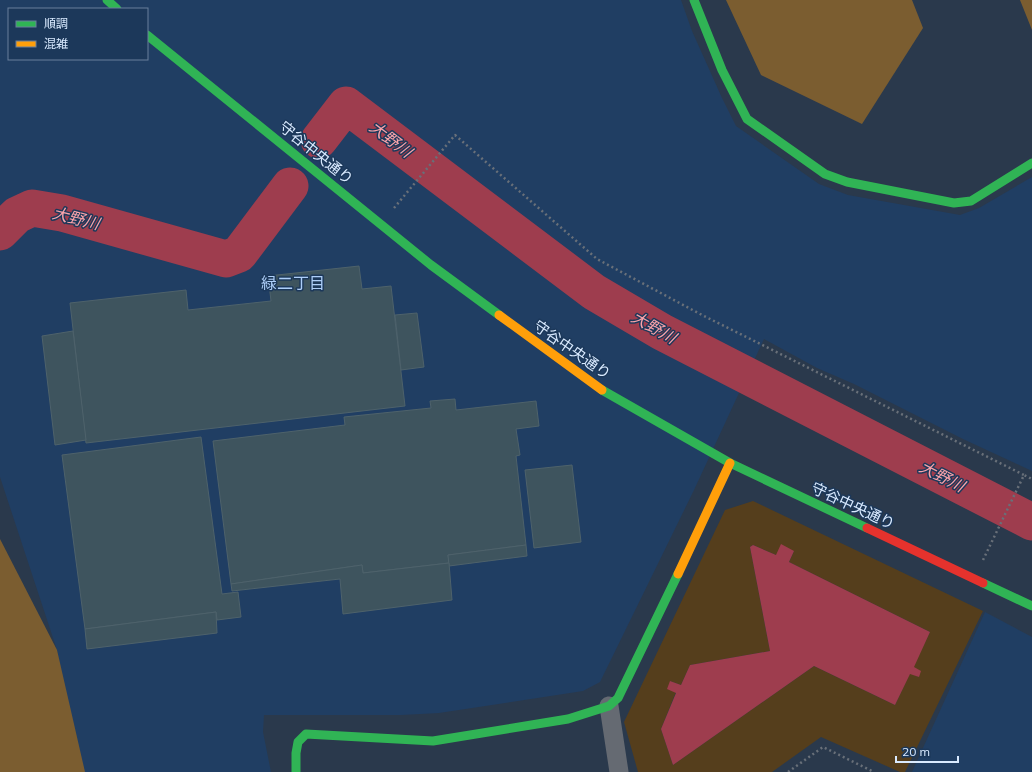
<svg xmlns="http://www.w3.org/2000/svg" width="1032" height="772" viewBox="0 0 1032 772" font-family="Mulish,'Noto Sans JP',sans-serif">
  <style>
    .built { fill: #203e63; fill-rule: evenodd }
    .green { fill: #553e1c; fill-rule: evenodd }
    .forest { fill: #7b5d30 }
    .water { fill: #9e3d4e }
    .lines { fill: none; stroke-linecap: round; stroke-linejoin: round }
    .river { stroke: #9e3d4e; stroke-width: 37 }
    .building { fill: #3e545e; stroke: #4e626b }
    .path { stroke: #697079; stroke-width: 2.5; stroke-dasharray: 2 3; stroke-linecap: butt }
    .street { stroke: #656a72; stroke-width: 19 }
    .fast { stroke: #30b455; stroke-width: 9 }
    .slow { stroke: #ff9f0a; stroke-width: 9 }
    .jam { stroke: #e5322d; stroke-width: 9 }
    .labels { text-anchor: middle; stroke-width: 3; stroke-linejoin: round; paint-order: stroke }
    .street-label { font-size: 15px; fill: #d9eaff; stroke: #1c385a }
    .water-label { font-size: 16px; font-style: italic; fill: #faa3aa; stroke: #1c385a }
    .neighbourhood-label { font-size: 16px; fill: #adcef8; stroke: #1c385a }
  </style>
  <rect width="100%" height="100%" fill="#2a394c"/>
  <g class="built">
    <path d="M0,0h681l11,31 30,67 14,28 83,58 29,11 112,20 19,-7 53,-31v294l-69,-32 -109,-55 -37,-16 -53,-29 -70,151 -94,192 -17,9 -144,22 -38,2h-137l-1,17 8,40h-197l-17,-122 -57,-173zM9,9h138v50h-138z"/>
    <polygon points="985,612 1032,637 1032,772 912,772"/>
  </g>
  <path class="green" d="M753,501l230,110 -78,161h-5l-79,-35 -49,35h-134l-14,-50 101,-212zM753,545l23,10 18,-4 -5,11 141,70 -17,35 6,10 -9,-4 -15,32 -81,-39 -141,99 -12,-36 15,-37 -6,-11 11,4 9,-20 80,-14 -20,-104z"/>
  <g class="forest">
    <polygon points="726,0 912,0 923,28 862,124 761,75"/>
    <polygon points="1020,0 1032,0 1032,30"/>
    <polygon points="0,539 57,650 85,772 0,772"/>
  </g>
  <polygon class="water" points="781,544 794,551 789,562 930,632 914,667 921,671 919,677 910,674 895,705 814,666 673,765 661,729 676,693 667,689 670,681 681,685 690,665 770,651 750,547 753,545 776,555"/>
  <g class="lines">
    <g class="river">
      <polyline points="319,140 346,105 594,292 662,332 1032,522"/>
      <polyline points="0,232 17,215 32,208 62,213 226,259 239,254 290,186"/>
    </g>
  </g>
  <g class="building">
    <polygon points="359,266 362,289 391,286 405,406 86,443 70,303 186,290 188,310 271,301 268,276"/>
    <polygon points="417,313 424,367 401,370 395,315"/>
    <polygon points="73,331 86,440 55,445 42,336"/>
    <polygon points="455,399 456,410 536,401 539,426 516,429 520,455 516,456 526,545 448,555 449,563 363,573 362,565 231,584 213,441 345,425 344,417 431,408 430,401"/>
    <polygon points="201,437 222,594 238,592 241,617 217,620 216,612 85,629 62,455"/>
    <polygon points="572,465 581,542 534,548 525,470"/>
    <polygon points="526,545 527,556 449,566 448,555"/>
    <polygon points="449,563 452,600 343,614 340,579 232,591 231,584 362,565 363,573"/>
    <polygon points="216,612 217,633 87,649 85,629"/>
  </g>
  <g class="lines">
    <g class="path">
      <polyline points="394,208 455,135 597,259 702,315 1024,475"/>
      <polyline points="983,560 1024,475 1032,479"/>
      <polyline points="788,772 823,747 874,772"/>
    </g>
    <polyline class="street" points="609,706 619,772"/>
    <g class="fast">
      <polyline points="107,0 117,9"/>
      <polyline points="694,0 722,70 747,119 825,174 847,182 954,203 971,201 1032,163"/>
      <polyline points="147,35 431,265 499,315"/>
      <polyline points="602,390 730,463 867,528"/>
      <polyline points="983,583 1032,606"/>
      <polyline points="296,772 296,753 298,742 306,734 433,741 568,719 609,706 618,698 678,574"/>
    </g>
    <g class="slow">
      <polyline points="499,315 602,390"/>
      <polyline points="678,574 730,463"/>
    </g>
    <polyline class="jam" points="867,528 983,583"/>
  </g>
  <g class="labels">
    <g class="street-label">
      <text transform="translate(316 153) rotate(39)" y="5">守谷中央通り</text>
      <text transform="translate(572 350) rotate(35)" y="5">守谷中央通り</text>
      <text transform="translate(853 506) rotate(25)" y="5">守谷中央通り</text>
    </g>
    <g class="water-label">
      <text transform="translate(391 139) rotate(37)" y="6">大野川</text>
      <text transform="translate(76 218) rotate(14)" y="6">大野川</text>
      <text transform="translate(654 327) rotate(29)" y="6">大野川</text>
      <text transform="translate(942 476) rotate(27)" y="6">大野川</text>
    </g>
    <g class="neighbourhood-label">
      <text x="293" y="289">緑二丁目</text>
    </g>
  </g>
  <rect x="8" y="8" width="140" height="52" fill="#1c385a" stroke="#687f9c"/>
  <rect x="16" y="21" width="20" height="6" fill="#30b455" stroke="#687f9c"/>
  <text x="44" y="28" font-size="12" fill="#d9eaff">順調</text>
  <rect x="16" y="41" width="20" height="6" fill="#ff9f0a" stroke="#687f9c"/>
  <text x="44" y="48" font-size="12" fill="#d9eaff">混雑</text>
  <path d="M896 756v6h62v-6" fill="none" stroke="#d9eaff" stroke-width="2"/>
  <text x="902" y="756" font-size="12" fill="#d9eaff" stroke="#1c385a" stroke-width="3" paint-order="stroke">20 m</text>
</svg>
